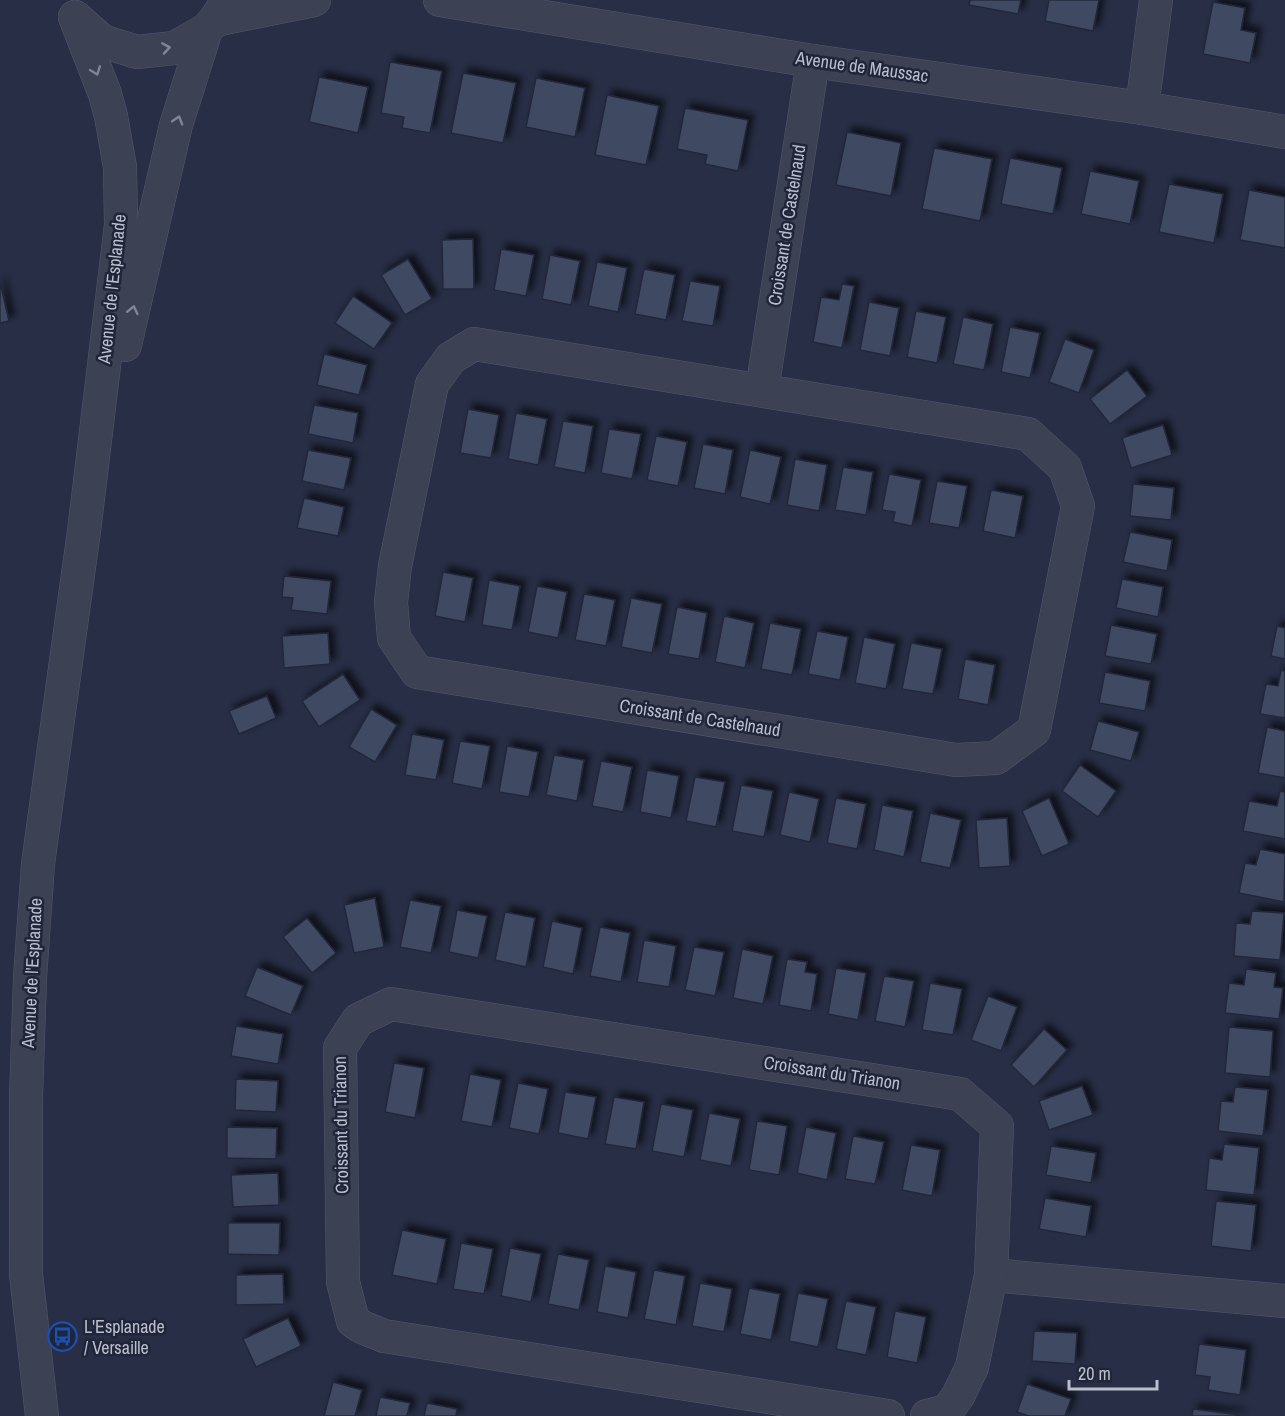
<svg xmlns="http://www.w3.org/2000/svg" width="1285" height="1416" viewBox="0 0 1285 1416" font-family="'Archivo Narrow',sans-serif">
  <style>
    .building { fill: #414a62; stroke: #22283c; stroke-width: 1.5; filter: url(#shadow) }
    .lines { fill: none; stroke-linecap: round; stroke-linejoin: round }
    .minor-casing { stroke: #55596c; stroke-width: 34 }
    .minor { stroke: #3c4154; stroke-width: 33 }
    .oneway { stroke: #818697 }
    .labels { text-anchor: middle; stroke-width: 5; stroke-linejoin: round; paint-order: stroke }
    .street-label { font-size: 18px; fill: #babecd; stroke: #20263a }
    .poi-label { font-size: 18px; fill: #babecd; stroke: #20263a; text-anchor: start }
  </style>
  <defs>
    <filter id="shadow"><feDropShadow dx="5.5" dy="-5.5" stdDeviation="3" flood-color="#0009"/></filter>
  </defs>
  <rect width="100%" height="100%" fill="#272e45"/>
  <g class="building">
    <polygon points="970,0 1021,0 1018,14 969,5"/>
    <polygon points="1049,0 1099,0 1093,31 1045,21"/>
    <polygon points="1213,2 1245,8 1241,30 1256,33 1250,63 1203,54"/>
    <polygon points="390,62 442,71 430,133 402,128 404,117 381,113"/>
    <polygon points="463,73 516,83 503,143 451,133"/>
    <polygon points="319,77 368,87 358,133 309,122"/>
    <polygon points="536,78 585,88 575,137 526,127"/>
    <polygon points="607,95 659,106 646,165 595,155"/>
    <polygon points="685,108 748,120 738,171 705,164 707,155 677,149"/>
    <polygon points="847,132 901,143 891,196 836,185"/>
    <polygon points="934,148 992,159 980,221 922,209"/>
    <polygon points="1010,158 1062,168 1053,214 1001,204"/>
    <polygon points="1090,171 1139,181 1130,224 1081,214"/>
    <polygon points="1169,184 1223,194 1214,243 1159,232"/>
    <polygon points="1249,190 1285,197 1285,248 1240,240"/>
    <polygon points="473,239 474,289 443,289 442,240"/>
    <polygon points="501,249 534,255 526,296 494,290"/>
    <polygon points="550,255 580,261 571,305 542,299"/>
    <polygon points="408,259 432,299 405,315 381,275"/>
    <polygon points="597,262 627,268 618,312 588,306"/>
    <polygon points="644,269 675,275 666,320 635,314"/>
    <polygon points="690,281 720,286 713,326 682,321"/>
    <polygon points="0,282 9,321 0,323"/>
    <polygon points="842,284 854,286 842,348 813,342 821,297 839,300"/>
    <polygon points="353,296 392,323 374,349 335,323"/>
    <polygon points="869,302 899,308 890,356 860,350"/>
    <polygon points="916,311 946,317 937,363 907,357"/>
    <polygon points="963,317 993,324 984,370 953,364"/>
    <polygon points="1010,327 1040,333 1030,378 1001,372"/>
    <polygon points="1065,339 1094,350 1079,393 1049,382"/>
    <polygon points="324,354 367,365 359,395 317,385"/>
    <polygon points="1127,370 1147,396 1110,424 1090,399"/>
    <polygon points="314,405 358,413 353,443 308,434"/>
    <polygon points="468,409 499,415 491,458 460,453"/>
    <polygon points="516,413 547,419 538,465 508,459"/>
    <polygon points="563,421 593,426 585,473 554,467"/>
    <polygon points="1163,425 1172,455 1131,468 1122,438"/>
    <polygon points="609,429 641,434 632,479 601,473"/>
    <polygon points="656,436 687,442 678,486 647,480"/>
    <polygon points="703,444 733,450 725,494 694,488"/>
    <polygon points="308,450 351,458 344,490 302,481"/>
    <polygon points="750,450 781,457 770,504 740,497"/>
    <polygon points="795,459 827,465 819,511 787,505"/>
    <polygon points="843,467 873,472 866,515 835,510"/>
    <polygon points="889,474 921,480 912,526 893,522 895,512 882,510"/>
    <polygon points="937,481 967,486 959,528 929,523"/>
    <polygon points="1133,484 1174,488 1171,520 1130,516"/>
    <polygon points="991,490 1023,496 1015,538 983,531"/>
    <polygon points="304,498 344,507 338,536 297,528"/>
    <polygon points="1130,532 1172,540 1167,571 1123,562"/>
    <polygon points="443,572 473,578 465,622 435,616"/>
    <polygon points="284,576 331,581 327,614 291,610 293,598 282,597"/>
    <polygon points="1122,579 1163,587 1158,617 1116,608"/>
    <polygon points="489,580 520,586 512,630 482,625"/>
    <polygon points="537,586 567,592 558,638 528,632"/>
    <polygon points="584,594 615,600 606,646 575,640"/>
    <polygon points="631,598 662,604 652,653 621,647"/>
    <polygon points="677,607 707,613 699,659 668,654"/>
    <polygon points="724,616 754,623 745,668 715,662"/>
    <polygon points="770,623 801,629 792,675 761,669"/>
    <polygon points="1111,625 1157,634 1151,664 1105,656"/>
    <polygon points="1277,626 1285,628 1285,659 1271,656"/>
    <polygon points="817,631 848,637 840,680 808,674"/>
    <polygon points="328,633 330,664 284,668 282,636"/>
    <polygon points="864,637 895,644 886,689 855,683"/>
    <polygon points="911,643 942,649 933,694 902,689"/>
    <polygon points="965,659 995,665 988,705 958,699"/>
    <polygon points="1281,670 1285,671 1285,718 1260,714 1266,684 1278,686"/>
    <polygon points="1105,672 1150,681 1145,711 1099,703"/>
    <polygon points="343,674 360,700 319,727 302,701"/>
    <polygon points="267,696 276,718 239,734 229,711"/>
    <polygon points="371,709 397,725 375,762 349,747"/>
    <polygon points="1098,721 1139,732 1131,761 1090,750"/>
    <polygon points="1267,727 1285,731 1285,778 1258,773"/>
    <polygon points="412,734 444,740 436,780 405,775"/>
    <polygon points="460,741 490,746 482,789 452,783"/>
    <polygon points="507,746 538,752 529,797 499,792"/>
    <polygon points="554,755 584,760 577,801 546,795"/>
    <polygon points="601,761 632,767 623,812 592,806"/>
    <polygon points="1080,765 1116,791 1098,817 1062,791"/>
    <polygon points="647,770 679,776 671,818 640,812"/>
    <polygon points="695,777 725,782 716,827 686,821"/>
    <polygon points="741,785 773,791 764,837 732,831"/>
    <polygon points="1280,791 1285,792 1285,839 1243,831 1249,801 1277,806"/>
    <polygon points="789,792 819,799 810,842 780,835"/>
    <polygon points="836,798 866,804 857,849 827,843"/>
    <polygon points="1049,798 1069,844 1042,856 1022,811"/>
    <polygon points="882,805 913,811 904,857 874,850"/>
    <polygon points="930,813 961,820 950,868 920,862"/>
    <polygon points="1007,818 1010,866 979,868 976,820"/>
    <polygon points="1260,849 1285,854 1284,902 1239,893 1245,863 1256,865"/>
    <polygon points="375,898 384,947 354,953 344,905"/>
    <polygon points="410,900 441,906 431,953 400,947"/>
    <polygon points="457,910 487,916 478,958 449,952"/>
    <polygon points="1252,911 1284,913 1280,960 1234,956 1236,923 1250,924"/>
    <polygon points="505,912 535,918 526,967 495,960"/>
    <polygon points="307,918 336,953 312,973 283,937"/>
    <polygon points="552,921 582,928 573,974 543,967"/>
    <polygon points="600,927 630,933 621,982 590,976"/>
    <polygon points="644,940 676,946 669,987 637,982"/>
    <polygon points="694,947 724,952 715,996 685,990"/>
    <polygon points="742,949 773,956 763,1004 733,998"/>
    <polygon points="787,959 807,962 805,972 817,974 811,1011 779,1005"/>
    <polygon points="257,967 303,986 291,1015 245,996"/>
    <polygon points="836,968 866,973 858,1020 828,1014"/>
    <polygon points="1246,969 1276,973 1274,987 1283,988 1279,1019 1225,1013 1229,983 1244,985"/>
    <polygon points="884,976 914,981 905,1027 875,1021"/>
    <polygon points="930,983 962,989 953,1035 922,1030"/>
    <polygon points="988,996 1017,1007 1001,1051 971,1040"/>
    <polygon points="236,1026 283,1034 278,1064 231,1056"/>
    <polygon points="1229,1027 1273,1031 1270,1077 1225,1073"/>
    <polygon points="1044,1029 1067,1050 1034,1087 1011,1065"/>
    <polygon points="394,1063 424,1068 415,1118 385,1112"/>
    <polygon points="470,1074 501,1080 492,1127 461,1121"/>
    <polygon points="236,1079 278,1081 276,1112 235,1110"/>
    <polygon points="518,1083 548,1089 539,1134 509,1128"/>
    <polygon points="1082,1086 1093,1115 1049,1130 1039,1101"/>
    <polygon points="1235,1087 1268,1090 1263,1136 1218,1131 1221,1101 1233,1102"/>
    <polygon points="565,1092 596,1097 588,1139 558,1133"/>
    <polygon points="614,1097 644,1102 636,1149 605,1144"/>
    <polygon points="661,1104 693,1110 684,1157 652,1151"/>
    <polygon points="709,1113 740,1119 731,1166 700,1160"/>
    <polygon points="757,1121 787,1126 779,1175 749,1170"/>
    <polygon points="227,1127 277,1128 276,1159 227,1158"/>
    <polygon points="806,1127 836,1133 827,1180 797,1173"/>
    <polygon points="853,1136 884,1142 875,1184 845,1179"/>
    <polygon points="1224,1144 1259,1148 1254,1195 1206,1190 1209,1158 1222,1160"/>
    <polygon points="911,1145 940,1150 932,1196 902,1190"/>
    <polygon points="1051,1146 1096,1153 1091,1183 1046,1175"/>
    <polygon points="278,1173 279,1205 233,1207 231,1175"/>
    <polygon points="1045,1198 1091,1206 1086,1237 1039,1229"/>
    <polygon points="1216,1201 1256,1205 1251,1251 1211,1246"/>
    <polygon points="228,1223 280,1223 279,1255 228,1254"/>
    <polygon points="402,1230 446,1239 437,1284 392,1275"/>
    <polygon points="461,1243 493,1249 484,1294 453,1289"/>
    <polygon points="510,1248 541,1254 531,1302 501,1296"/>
    <polygon points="558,1254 589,1260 579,1310 548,1304"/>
    <polygon points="605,1266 636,1272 628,1318 597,1312"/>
    <polygon points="654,1270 685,1276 676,1325 644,1319"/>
    <polygon points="283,1274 284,1304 236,1305 236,1275"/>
    <polygon points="700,1283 732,1289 724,1332 692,1326"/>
    <polygon points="749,1288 780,1294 771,1340 740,1334"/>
    <polygon points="798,1293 828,1299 818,1347 789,1341"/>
    <polygon points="846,1301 876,1307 866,1355 836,1349"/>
    <polygon points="895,1311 926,1317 917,1363 887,1357"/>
    <polygon points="288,1318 301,1346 256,1367 243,1339"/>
    <polygon points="1034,1331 1077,1333 1075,1364 1032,1361"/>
    <polygon points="1199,1344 1246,1350 1240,1395 1208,1390 1210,1377 1195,1375"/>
    <polygon points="333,1382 362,1390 355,1416 324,1416"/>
    <polygon points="1027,1384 1071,1399 1065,1416 1029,1416 1017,1412"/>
    <polygon points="380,1397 410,1403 407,1416 376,1416"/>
    <polygon points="427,1403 457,1409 456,1416 424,1416"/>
    <polygon points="1193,1409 1240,1415 1240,1416 1192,1416"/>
  </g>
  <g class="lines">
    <defs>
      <g id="minor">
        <polyline points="440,0 813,61 1142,108 1285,132"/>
        <polyline points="75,17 102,41 137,52 174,48 206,30 215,20 228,0"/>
        <polyline points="215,20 314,0"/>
        <polyline points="1142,108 1156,0"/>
        <polygon points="474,344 1028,434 1065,468 1078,506 1034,730 996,758 956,760 417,672 394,638 391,602 395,566 432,384 451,358"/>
        <polyline points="125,345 176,125 206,30"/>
        <polyline points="762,390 813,61"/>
        <polyline points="991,1275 1285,1301"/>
        <polyline points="42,1416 26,1274 26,1098 30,978 38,864 84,531 121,225 120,167 111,116 105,94 75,17"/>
        <polyline points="888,1416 384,1336 362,1327 353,1321 343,1282 340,1048 358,1020 391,1004 960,1094 997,1126 991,1275 972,1367 958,1396 947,1411 927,1416"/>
      </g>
    </defs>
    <use href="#minor" class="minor-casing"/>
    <use href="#minor" class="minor"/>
  </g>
  <defs><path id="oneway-chevron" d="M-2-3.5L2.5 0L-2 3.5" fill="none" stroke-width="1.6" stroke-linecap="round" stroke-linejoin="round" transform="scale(1.5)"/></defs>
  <g class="oneway">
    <use href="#oneway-chevron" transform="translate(166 48) rotate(-9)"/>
    <use href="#oneway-chevron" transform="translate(96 71) rotate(69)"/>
    <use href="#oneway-chevron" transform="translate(178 120) rotate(-73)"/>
    <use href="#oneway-chevron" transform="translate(133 310) rotate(-77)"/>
  </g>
  <defs>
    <symbol id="bus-ring" viewBox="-11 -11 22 22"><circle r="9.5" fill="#20263a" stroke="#1a4fb4" stroke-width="1.5"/><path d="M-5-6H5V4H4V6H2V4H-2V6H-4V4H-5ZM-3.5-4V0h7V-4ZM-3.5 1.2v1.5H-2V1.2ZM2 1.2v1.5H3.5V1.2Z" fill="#1a4fb4"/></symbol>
  </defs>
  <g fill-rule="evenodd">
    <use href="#bus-ring" x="46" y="1320" width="33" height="33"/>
  </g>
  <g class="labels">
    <g class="street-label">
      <text transform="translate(862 67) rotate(8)" y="6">Avenue de Maussac</text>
      <text transform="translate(787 225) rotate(-81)" y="6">Croissant de Castelnaud</text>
      <text transform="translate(112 289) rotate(-84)" y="6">Avenue de l'Esplanade</text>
      <text transform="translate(700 718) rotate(9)" y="6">Croissant de Castelnaud</text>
      <text transform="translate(32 973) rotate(-87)" y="6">Avenue de l'Esplanade</text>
      <text transform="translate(832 1073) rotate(9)" y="6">Croissant du Trianon</text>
      <text transform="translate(341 1125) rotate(-91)" y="6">Croissant du Trianon</text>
    </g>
    <g class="poi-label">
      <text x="84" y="1333">L'Esplanade<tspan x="84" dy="21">/ Versaille</tspan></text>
    </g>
  </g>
  <path d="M1069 1380v9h88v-9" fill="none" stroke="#babecd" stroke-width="3"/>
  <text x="1078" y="1380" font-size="18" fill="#babecd" stroke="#20263a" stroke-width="4.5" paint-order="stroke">20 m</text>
</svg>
